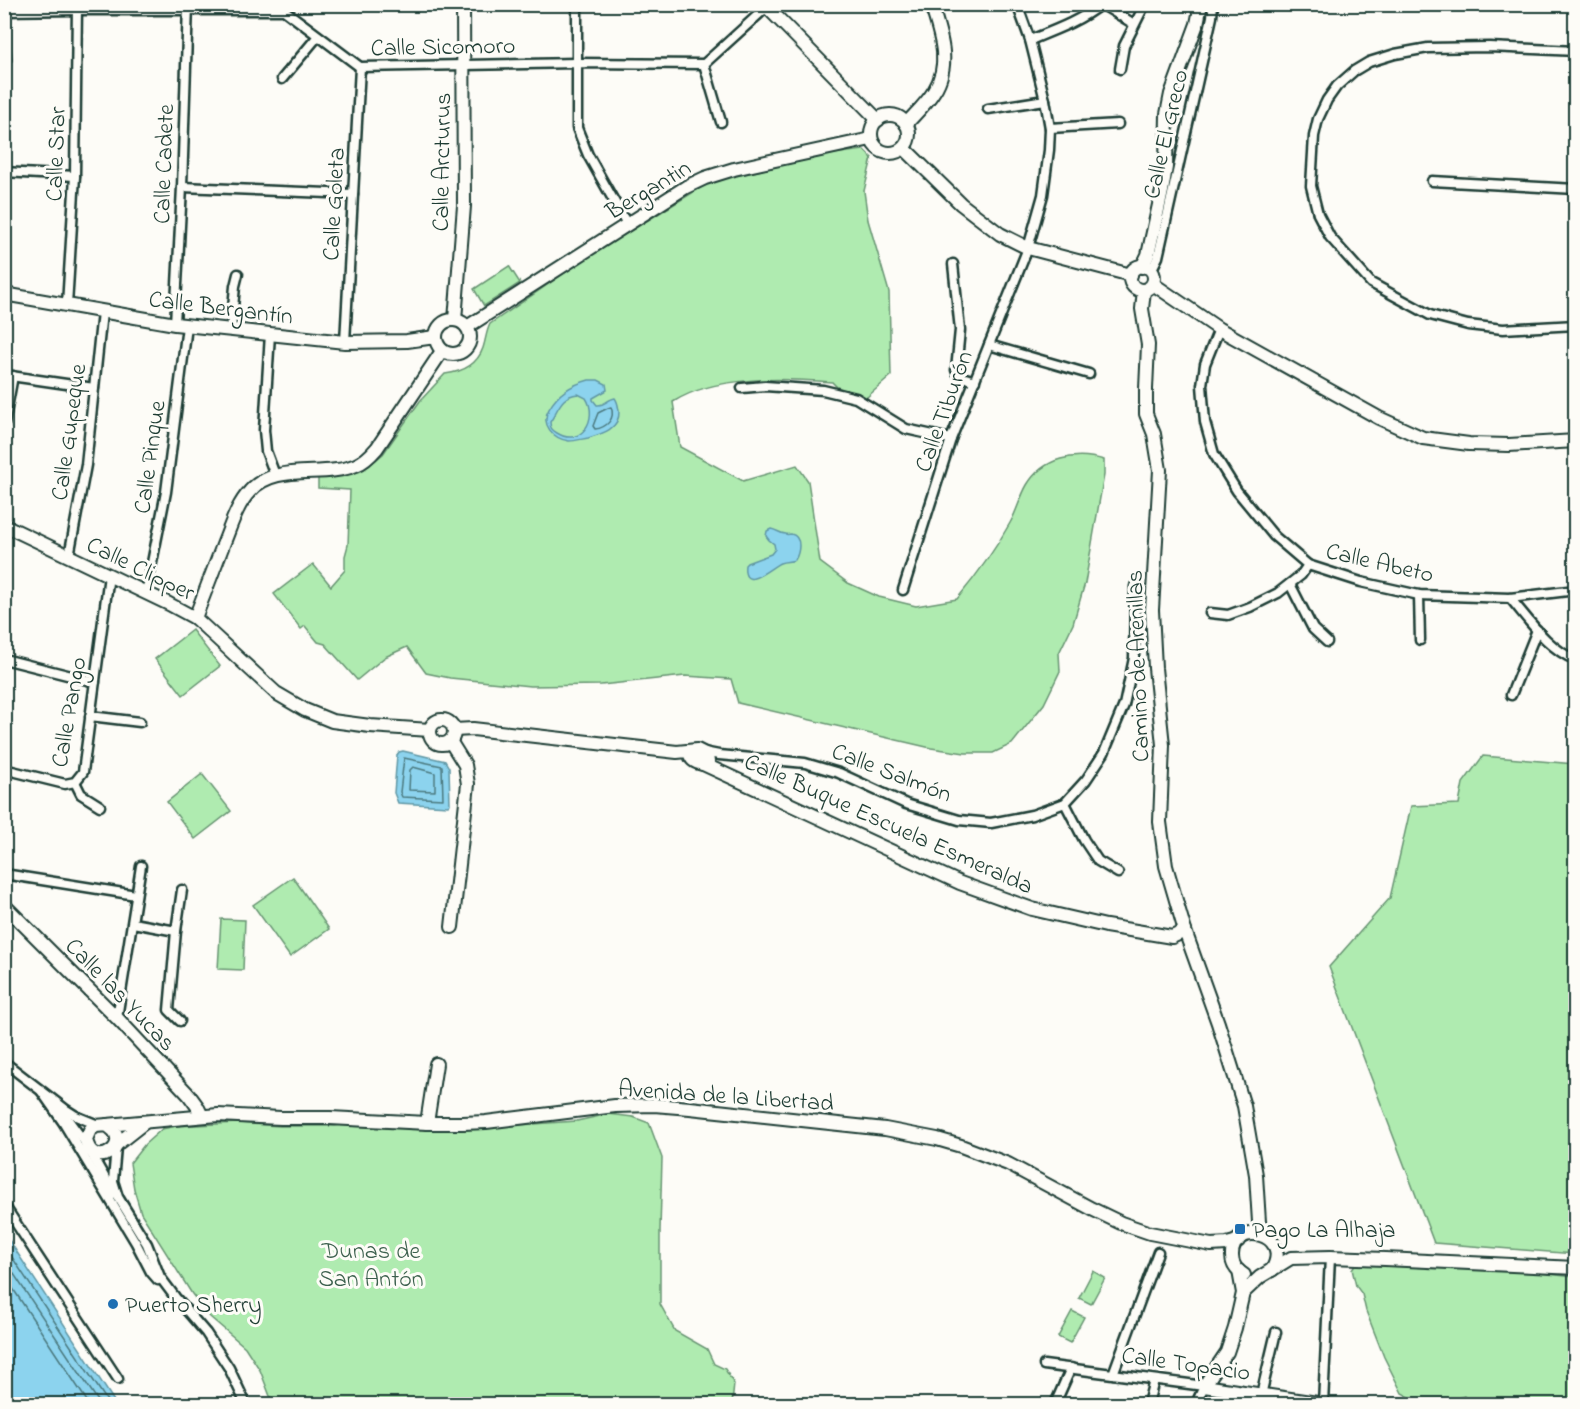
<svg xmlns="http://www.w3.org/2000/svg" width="1580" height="1409" viewBox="0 0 1580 1409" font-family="'Indie Flower',sans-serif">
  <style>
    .green { fill: #afebb0; stroke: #679472; stroke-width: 1.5 }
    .water { fill: #8cd3ee; stroke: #6097a4; stroke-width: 1.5; fill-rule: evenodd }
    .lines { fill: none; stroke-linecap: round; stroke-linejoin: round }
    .shore { stroke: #4b797e; stroke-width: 1.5 }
    .street-casing { stroke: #1f3d34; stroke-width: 13 }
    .secondary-casing { stroke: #1f3d34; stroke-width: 16 }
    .street { stroke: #fdfcf7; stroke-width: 8 }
    .secondary { stroke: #fdfcf7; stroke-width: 12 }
    .poi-dot { fill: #1f6fb2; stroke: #fdfcf7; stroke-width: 2 }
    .labels { text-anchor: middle; stroke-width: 6; stroke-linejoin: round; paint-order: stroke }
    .street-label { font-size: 24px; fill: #1f3d34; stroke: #fdfcf7 }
    .poi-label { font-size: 24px; fill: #1f3d34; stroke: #fdfcf7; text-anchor: start }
    .park-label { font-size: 24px; fill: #3c604d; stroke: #fdfcf7 }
  </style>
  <rect width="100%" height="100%" fill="#fdfcf7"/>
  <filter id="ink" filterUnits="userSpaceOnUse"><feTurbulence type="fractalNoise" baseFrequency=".0167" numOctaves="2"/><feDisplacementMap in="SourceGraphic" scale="12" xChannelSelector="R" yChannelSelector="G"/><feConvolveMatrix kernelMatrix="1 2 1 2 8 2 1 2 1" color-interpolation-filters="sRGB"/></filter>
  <g filter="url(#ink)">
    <g class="green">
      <path d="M864,150l8,8 -8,33 4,29 21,72 2,84 -25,22 -29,-11 -5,-5c-48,-4 -117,-7 -159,20l7,45 63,34 54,-16 11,16 12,81 28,21 31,14 37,9 41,-7c20,-24 38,-49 53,-76 7,-12 10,-26 17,-38 16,-27 48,-34 77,-25v15l-19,108 -12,41 -14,29 1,18 -16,33 -32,40 -19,9h-28l-34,-5 -193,-45 -7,-24 -46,-3 -84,9 -71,1 -80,-8 -24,-5 -19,-26 -22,10 -28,23 -32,-36 -7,-2 -13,-16 -4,3 -27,-35 39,-30 18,22 14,-16v-14l3,-11 2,-55 -32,-2v-10l33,-4 17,-8 15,-12 37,-53 25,-27c17,-2 32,-9 38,-26 3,-9 3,-16 7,-24l98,-67 117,-72 17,-6 110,-25z"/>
      <polygon points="509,266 520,283 484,306 474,289"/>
      <polygon points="192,630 220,666 183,695 155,659"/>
      <polygon points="1483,756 1575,764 1575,1254 1434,1243 1329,967 1390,898 1411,806 1459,804 1463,783"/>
      <polygon points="202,774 231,811 195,839 167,802"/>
      <polygon points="293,877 329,929 290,957 253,905"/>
      <polygon points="221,919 245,920 243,970 218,969"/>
      <polygon points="609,1114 633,1117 649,1123 662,1158 660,1230 660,1304 675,1331 707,1349 714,1364 725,1369 734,1384 732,1404 273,1404 260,1370 245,1347 210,1317 192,1294 141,1213 134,1189 130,1163 145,1144 162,1129 176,1126 238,1123 280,1126 335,1126 352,1122 477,1128 577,1121"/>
      <polygon points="1356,1263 1491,1268 1575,1277 1575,1396 1567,1401 1567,1404 1471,1404 1464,1396 1451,1400 1447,1404 1435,1404 1413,1399 1402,1393 1384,1357 1366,1311 1362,1294 1356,1286 1352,1269"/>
      <polygon points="1093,1271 1105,1278 1091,1304 1079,1298"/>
      <polygon points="1072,1311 1084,1317 1070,1343 1058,1337"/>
    </g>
    <g class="water">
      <path d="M589,380h9l8,4 1,6 -14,8v2l4,5c7,1 11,-6 18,-7 3,4 3,7 4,13 1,18 -17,23 -31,27 -6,1 -13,3 -19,3 -16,-2 -29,-17 -20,-32 9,-16 22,-24 40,-29zM578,394l8,4c13,20 -5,50 -29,35 -5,-3 -7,-5 -7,-11 9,-13 10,-26 28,-28z"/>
      <path d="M771,529c6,1 9,5 15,5 1,1 3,0 5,0 12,3 8,19 4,26 -5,2 -10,1 -15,3 -8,3 -38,32 -35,2l2,-2 24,-9 4,-5 -1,-5 -5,-4 -3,-4 1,-5z"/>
      <polygon points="403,751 445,761 449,768 450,804 448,806 398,803 394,793 397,755 399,752"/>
      <polygon points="5,1234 116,1404 5,1404"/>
    </g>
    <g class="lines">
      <g class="shore">
        <path d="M608,408l3,-1c5,12 -5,21 -16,22l-2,-3 5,-13z"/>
        <polygon points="404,758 442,766 443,799 402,797 400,792"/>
        <polygon points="413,767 435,773 435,791 409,790 410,770"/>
        <polyline points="4,1245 109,1404"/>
        <polyline points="4,1259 100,1404"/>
        <polyline points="4,1275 89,1404"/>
      </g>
      <defs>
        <g id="street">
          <polyline points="577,4 577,128 588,155 627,224"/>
          <polyline points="4,11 77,10 284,10 360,67 576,63 704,64 769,5"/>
          <polyline points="4,18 6,60 4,60"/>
          <path d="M1030,40c25,-10 50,-19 71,-36l33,20"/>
          <polyline points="1576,51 1489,47 1428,48 1395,54 1369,62 1354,71 1337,86 1327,100 1318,119 1314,136 1311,186 1318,214 1330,237 1371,283 1430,315 1468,325 1503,329 1576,325"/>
          <polyline points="704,64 721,122"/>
          <polyline points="1120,69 1124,46 1145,4"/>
          <polyline points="282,79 318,36"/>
          <polyline points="988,109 1045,100"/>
          <polyline points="1050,128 1118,124"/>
          <polyline points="4,172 75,176"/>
          <polyline points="1432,181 1576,189"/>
          <polyline points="182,187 353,194"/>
          <polyline points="953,264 960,330 956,370 959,376 975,381"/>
          <polyline points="1151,271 1158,257 1212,17 1213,4"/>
          <polyline points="67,305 75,176 77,6"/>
          <polyline points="175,324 182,187 188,5"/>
          <polyline points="1219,329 1205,364 1202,385 1205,422 1214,454 1237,491 1274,536 1308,565 1361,582 1419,595 1510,598 1576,590"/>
          <polyline points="231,330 235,286 238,274"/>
          <polyline points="270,334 264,430 266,451 275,475"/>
          <polyline points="345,342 360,67"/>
          <polyline points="989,345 1089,374"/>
          <polyline points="4,375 94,388"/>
          <polyline points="742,388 765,386 823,390 856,398 906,429 951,439"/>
          <polyline points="4,424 13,376"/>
          <polyline points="69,556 86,465 102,312"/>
          <polyline points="1290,584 1313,629 1327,642"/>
          <polyline points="903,590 951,439 1028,248 1043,195 1049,150 1050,128 1045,100 1030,40 1017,4"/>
          <polyline points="146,593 166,492 187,326"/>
          <polyline points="1419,595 1420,640"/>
          <path d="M1510,598c19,22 38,51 66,62"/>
          <polyline points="1210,613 1228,615 1250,607 1278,593 1301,575 1308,565"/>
          <polyline points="4,659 95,682"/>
          <polyline points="1511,695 1537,630"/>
          <polyline points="90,716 140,722"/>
          <polyline points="704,752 719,755 805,763 839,773 906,804 959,820 991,823 1032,815 1065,803 1086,780 1104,753 1124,705 1134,658 1135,586"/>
          <polyline points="4,769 65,784 75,782 83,772 109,575"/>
          <polyline points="75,782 81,794 100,806"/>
          <polyline points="1065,803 1084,840 1098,861 1118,873"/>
          <polyline points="4,874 136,895"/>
          <polyline points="133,923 176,931"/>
          <polyline points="117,1018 141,866"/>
          <polyline points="180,1021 169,1010 176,931 182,890"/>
          <polyline points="4,1062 65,1109 76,1116 98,1125"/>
          <polyline points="42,1092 63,1122 136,1243 151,1272 158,1280"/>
          <path d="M60,1111c11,10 17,23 27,33"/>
          <polyline points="116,1147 113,1181 118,1197 147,1244 160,1277 175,1297 206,1333 229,1368 246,1404"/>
          <polyline points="90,1151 94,1159 106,1180 111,1196"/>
          <polyline points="4,1205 118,1379"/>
          <polyline points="1044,1365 1204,1386 1196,1404"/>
          <polyline points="1113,1374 1158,1252"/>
          <polyline points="1261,1395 1276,1332"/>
          <polyline points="1055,1404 1071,1368"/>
          <polyline points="1148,1404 1154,1380"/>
          <polyline points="1323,1404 1330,1257"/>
        </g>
        <g id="secondary">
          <polyline points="764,4 878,120"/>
          <circle cx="890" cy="134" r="19"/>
          <path d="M906,124c9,-10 21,-21 28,-33 18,-28 6,-57 -3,-87"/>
          <polyline points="904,148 961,204 1000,234 1028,248 1131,275"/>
          <circle cx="1142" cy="278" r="12"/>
          <polyline points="1142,267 1148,255 1162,191 1166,167 1167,114 1171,94 1197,24 1201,4"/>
          <polyline points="1153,284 1219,329 1379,418 1423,438 1469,444 1509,445 1576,441"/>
          <polyline points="1144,290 1142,309 1148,345 1146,389 1146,414 1154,434 1160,470 1152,610 1155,668 1163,745 1160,822 1166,866 1185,931 1218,1023 1244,1106 1256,1175 1259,1222 1263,1235"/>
          <polyline points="4,294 175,324 345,342 407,341 435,337"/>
          <circle cx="453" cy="337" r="17"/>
          <polyline points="455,320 464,206 463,4"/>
          <polyline points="467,327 686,187 705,178 734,169 871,139"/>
          <polyline points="4,525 169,604 195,618 276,693 305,710 332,721 370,726 430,730"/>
          <path d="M195,618c9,-24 19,-49 28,-73 8,-19 13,-39 27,-54 25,-29 73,-12 106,-26 8,-3 15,-10 21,-17l65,-97"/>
          <circle cx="442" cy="732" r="12"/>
          <path d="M454,730l19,-1 204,23 20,-2 10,5 1,7 -5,2c-6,-1 -12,-3 -13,-10l3,-3"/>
          <polyline points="450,741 465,765 468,784 452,927"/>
          <polyline points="701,763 960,883 1032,909 1106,926 1172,937 1185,931"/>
          <polyline points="4,905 117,1018 189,1095 197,1106 202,1116"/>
          <polyline points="427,1123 436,1064"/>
          <path d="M106,1125c32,17 -14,50 -20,14l4,-9 6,-4 122,-11 63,3h49l97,5h36l23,-1 129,-16 39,-1 36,3 195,21 52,10 24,7 47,18 84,45 29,14 29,10 61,12 16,-1 11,-3"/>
          <polyline points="117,1144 145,1122"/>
          <polyline points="1239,1271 1243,1293 1235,1328 1227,1352 1204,1386 1324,1404"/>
          <path d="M1244,1275c-7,-4 -12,-10 -12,-19 -1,-37 62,-24 40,14"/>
          <polyline points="1243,1293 1260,1277 1291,1258 1330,1257 1385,1259 1576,1268"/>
        </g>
      </defs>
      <use href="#street" class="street-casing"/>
      <use href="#secondary" class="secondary-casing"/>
      <use href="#street" class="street"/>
      <use href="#secondary" class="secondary"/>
    </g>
  </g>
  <g class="poi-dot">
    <rect x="1234" y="1223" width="12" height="12" rx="3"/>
    <circle cx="113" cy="1304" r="6"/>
  </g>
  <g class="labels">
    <g class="street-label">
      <text transform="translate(443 46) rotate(-1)" y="8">Calle Sicomoro</text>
      <text transform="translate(1165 134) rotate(-77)" y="8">Calle El Greco</text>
      <text transform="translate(55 154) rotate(-88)" y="8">Calle Star</text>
      <text transform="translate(441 162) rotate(-89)" y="8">Calle Arcturus</text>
      <text transform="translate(163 164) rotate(-88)" y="8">Calle Cadete</text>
      <text transform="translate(648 189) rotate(-31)" y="8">Bergantin</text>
      <text transform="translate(333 204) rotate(-87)" y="8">Calle Goleta</text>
      <text transform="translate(221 307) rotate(7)" y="8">Calle Bergantín</text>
      <text transform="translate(943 411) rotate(-70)" y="8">Calle Tiburón</text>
      <text transform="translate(68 432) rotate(-82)" y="8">Calle Gupeque</text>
      <text transform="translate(149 457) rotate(-82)" y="8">Calle Pinque</text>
      <text transform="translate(1380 562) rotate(13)" y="8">Calle Abeto</text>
      <text transform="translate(141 568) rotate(26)" y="8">Calle Clipper</text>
      <text transform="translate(1137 666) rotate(-92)" y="8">Camino de Arenillas</text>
      <text transform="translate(68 712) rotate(-80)" y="8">Calle Pango</text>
      <text transform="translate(892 772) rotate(21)" y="8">Calle Salmón</text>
      <text transform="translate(889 823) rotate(24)" y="8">Calle Buque Escuela Esmeralda</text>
      <text transform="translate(121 994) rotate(46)" y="8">Calle las Yucas</text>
      <text transform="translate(726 1095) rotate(4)" y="8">Avenida de la Libertad</text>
      <text transform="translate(1186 1363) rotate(8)" y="8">Calle Topacio</text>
    </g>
    <g class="poi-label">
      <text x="1252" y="1237">Pago La Alhaja</text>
      <text x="125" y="1312">Puerto Sherry</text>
    </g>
    <g class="park-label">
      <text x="371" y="1258">Dunas de<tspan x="371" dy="28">San Antón</tspan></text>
    </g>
  </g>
  <rect width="1580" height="1409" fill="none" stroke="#fdfcf7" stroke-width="24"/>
  <rect x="12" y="12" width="1556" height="1385" fill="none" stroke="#1f3d34" stroke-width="2" filter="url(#ink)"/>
</svg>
